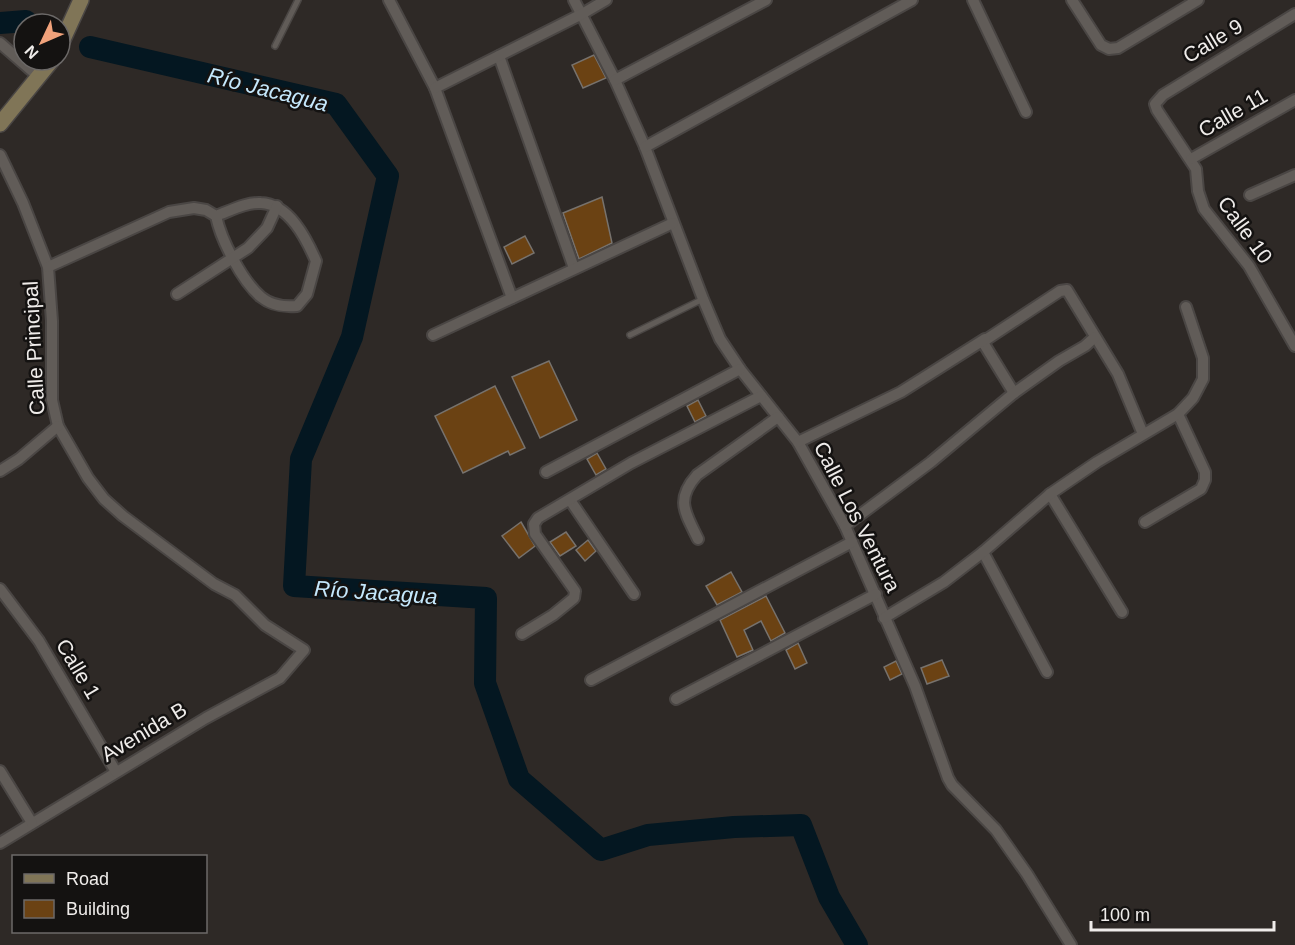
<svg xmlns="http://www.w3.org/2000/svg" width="1295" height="945" viewBox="0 0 1295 945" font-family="Helvetica,sans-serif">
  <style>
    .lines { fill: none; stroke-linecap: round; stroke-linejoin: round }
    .river { stroke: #041721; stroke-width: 22 }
    .building { fill: #6b4213; stroke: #77726d; stroke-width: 1.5 }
    .lane-casing { stroke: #4a4644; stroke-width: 8 }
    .street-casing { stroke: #4a4644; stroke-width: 14 }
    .secondary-casing { stroke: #4a4644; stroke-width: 18 }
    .lane { stroke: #615c58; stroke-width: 5 }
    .street { stroke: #615c58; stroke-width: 10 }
    .secondary { stroke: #807557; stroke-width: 15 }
    .labels { text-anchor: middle; stroke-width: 5; stroke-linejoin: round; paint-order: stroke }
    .street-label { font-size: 21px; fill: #efecea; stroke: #141211 }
    .water-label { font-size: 22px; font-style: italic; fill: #c5e8fc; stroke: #141211 }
  </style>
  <rect width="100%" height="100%" fill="#2e2926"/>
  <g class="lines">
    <g class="river">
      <polyline points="0,23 26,21"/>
      <polyline points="90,47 336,104 388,176 352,337 301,459 294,586 486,598 485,683 519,779 601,850 648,835 734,827 801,825 829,897 857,945"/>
    </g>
  </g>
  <g class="building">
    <polygon points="594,55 606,78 583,88 572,65"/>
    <polygon points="602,197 612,243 579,259 563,213"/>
    <polygon points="525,236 534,253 512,264 504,247"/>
    <polygon points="549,361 577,420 540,438 512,377"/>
    <polygon points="495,386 525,448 510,455 508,451 463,473 435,416"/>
    <polygon points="698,400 706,416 695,422 687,406"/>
    <polygon points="597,453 606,469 596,475 587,459"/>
    <polygon points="521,522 535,546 519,558 502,536"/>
    <polygon points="566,532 576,546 560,556 550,542"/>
    <polygon points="588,540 596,551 585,561 576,550"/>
    <polygon points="731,572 742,592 717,605 706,586"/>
    <polygon points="766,596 785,633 771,641 761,621 744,630 753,650 737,657 720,620"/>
    <polygon points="798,643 807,663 795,669 786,650"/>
    <polygon points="942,660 949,676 927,684 921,668"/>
    <polygon points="896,661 902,674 890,680 884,667"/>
  </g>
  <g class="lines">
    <defs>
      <g id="lane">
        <polyline points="275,46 298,0"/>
        <polyline points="630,335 703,299"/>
      </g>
      <g id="street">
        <polyline points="389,0 435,88 512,298"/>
        <polyline points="574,0 615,80 645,147 703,299 720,339 740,369 798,442 845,526 915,686 948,778 952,785 996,830 1027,874 1071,945"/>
        <polyline points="973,0 1026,112"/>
        <polyline points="1072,0 1101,45 1109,49 1118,48 1198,0"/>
        <polyline points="1295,14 1163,95 1155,104 1157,110 1196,169 1198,191 1204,209 1249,266 1295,346"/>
        <polyline points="0,43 39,77"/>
        <polyline points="499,56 574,268"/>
        <polyline points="615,80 766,0"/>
        <polyline points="435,88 582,14 606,0"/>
        <polyline points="645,147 912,0"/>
        <polyline points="0,155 23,203 48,267 52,321 52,400 58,426 88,478 104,499 123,516 214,584 235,595 265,625 304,650 280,678 206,718 0,843"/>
        <polyline points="1191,159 1295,100"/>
        <polyline points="1250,195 1295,175"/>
        <path d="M48,267l121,-55 25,-4 12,2 10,6c5,24 26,65 45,81 11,9 23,10 36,9l10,-12 9,-33c-10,-23 -27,-57 -55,-58 -15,-1 -31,8 -45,13"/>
        <polyline points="177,294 248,248 267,228 277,206"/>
        <polyline points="433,335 673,223"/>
        <polyline points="1014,393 984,344 984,341 1060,291 1067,290 1118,374 1143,434"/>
        <polyline points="798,442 901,392 985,339"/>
        <polyline points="0,471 19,459 58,426"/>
        <polyline points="546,472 740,369"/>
        <polyline points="1050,494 1122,612"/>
        <polyline points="570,500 634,594"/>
        <polyline points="1145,522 1201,489 1205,480 1205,472 1178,414"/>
        <polyline points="845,526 931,462 1014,393 1059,361 1085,346 1095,337"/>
        <path d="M698,539c-13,-27 -23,-39 -1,-64l81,-58"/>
        <polyline points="983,552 1047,672"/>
        <polyline points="0,589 39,641 116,772"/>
        <polyline points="884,618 944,582 983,552 1050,494 1097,462 1178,414 1193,398 1203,379 1203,358 1186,307"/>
        <polyline points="522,634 553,615 574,598 575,591 535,534 534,524 538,518 631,463 761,396"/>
        <polyline points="591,680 852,542"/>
        <polyline points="676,699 876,594"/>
        <polyline points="0,771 32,823"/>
      </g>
      <g id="secondary">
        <polyline points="60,46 81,0"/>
        <polyline points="0,124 52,60"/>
      </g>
    </defs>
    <use href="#lane" class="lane-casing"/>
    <use href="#street" class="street-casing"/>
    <use href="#secondary" class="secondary-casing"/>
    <use href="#lane" class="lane"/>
    <use href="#street" class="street"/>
    <use href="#secondary" class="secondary"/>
  </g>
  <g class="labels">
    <g class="street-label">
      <text transform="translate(1213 41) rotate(-31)" y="7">Calle 9</text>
      <text transform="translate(1233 113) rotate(-30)" y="7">Calle 11</text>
      <text transform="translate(1245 230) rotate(54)" y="7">Calle 10</text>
      <text transform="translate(34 348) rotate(-93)" y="7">Calle Principal</text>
      <text transform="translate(857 517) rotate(63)" y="7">Calle Los Ventura</text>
      <text transform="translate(78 669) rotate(59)" y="7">Calle 1</text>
      <text transform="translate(144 732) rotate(-31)" y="7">Avenida B</text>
    </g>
    <g class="water-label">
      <text transform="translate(268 89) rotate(14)" y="8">Río Jacagua</text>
      <text transform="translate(376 592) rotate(4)" y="8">Río Jacagua</text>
    </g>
  </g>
  <rect x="12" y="855" width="195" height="78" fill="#141211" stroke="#6c6968" stroke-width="1.5"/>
  <rect x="24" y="874" width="30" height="9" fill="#807557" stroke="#6c6968" stroke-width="1.5"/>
  <text x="66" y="885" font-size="18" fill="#efecea">Road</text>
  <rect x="24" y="900" width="30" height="18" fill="#6b4213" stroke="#6c6968" stroke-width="1.5"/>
  <text x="66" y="915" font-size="18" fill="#efecea">Building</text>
  <g transform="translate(42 42) rotate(226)"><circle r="28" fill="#141211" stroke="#6c6968" stroke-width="1.5"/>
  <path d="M0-4.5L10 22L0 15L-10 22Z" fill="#f1a27b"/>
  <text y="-9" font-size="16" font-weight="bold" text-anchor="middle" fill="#efecea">N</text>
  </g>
  <path d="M1091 921v9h183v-9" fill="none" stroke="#efecea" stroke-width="3"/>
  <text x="1100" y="921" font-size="18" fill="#efecea" stroke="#141211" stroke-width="4.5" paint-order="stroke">100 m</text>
</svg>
